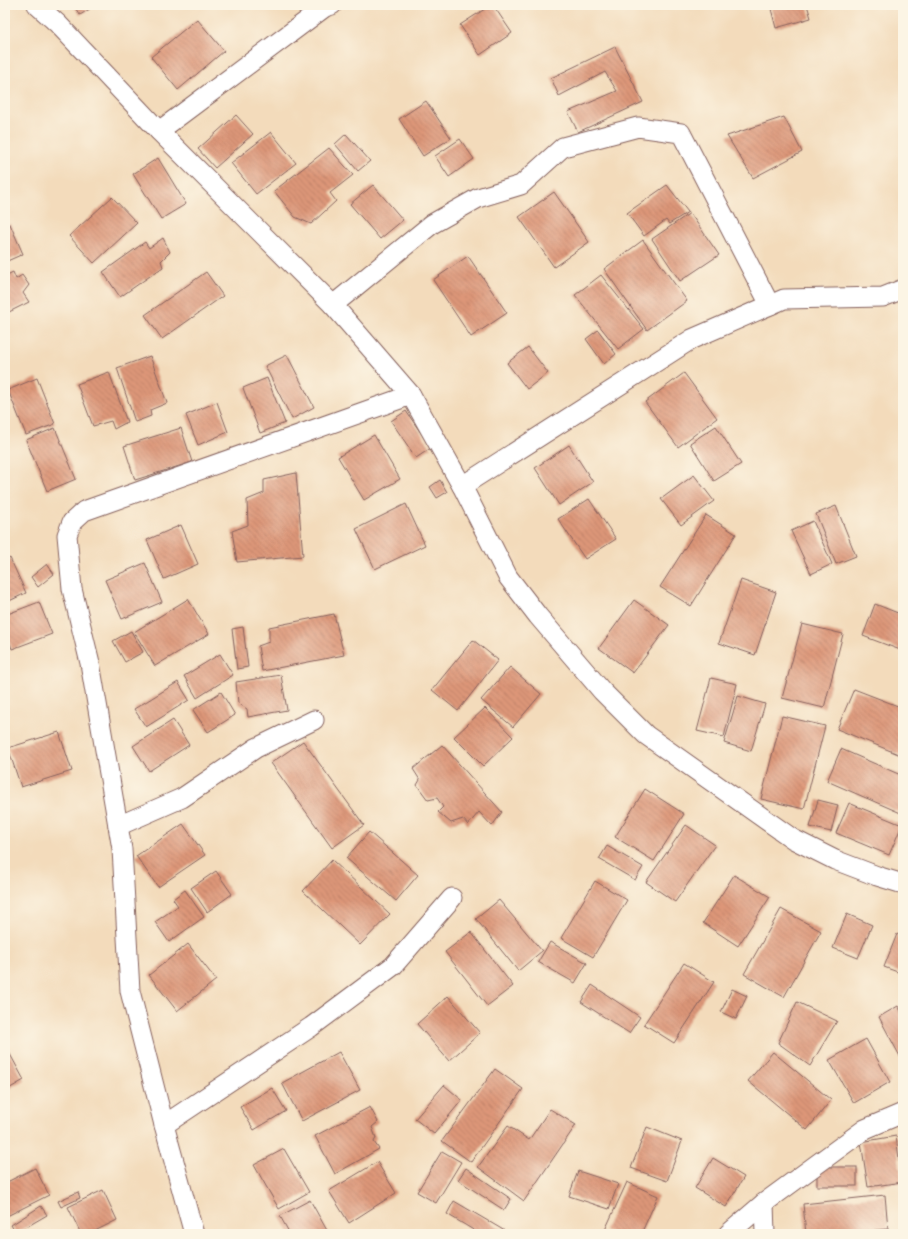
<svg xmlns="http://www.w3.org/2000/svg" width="908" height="1239" viewBox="0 0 908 1239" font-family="Mynerve,sans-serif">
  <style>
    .building { fill: url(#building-back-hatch) }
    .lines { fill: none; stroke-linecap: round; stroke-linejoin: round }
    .street-casing { stroke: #85615d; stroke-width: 21 }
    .street { stroke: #fff; stroke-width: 19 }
  </style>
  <defs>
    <pattern id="building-back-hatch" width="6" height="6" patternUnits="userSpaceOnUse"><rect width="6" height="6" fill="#dd9678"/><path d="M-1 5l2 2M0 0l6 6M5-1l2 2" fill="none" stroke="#b57a63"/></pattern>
  </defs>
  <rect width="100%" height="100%" fill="#fcf5e5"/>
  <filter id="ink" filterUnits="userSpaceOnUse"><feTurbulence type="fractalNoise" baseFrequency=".025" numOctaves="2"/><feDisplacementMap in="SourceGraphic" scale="8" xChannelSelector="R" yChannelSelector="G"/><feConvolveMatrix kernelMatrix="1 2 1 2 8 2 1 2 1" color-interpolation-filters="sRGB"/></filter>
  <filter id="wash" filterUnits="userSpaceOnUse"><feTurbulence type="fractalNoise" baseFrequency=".012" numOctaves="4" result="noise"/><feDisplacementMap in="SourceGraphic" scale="16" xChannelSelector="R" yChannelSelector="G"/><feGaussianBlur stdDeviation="0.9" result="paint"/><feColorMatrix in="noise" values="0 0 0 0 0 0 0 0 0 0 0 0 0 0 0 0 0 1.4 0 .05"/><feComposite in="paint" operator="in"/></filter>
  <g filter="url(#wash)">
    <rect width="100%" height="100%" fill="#f3dbbb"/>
    <g id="blocks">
      <g class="building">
        <polygon points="73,5 96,5 80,15"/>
        <polygon points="491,5 493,5 512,33 480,55 460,25"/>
        <polygon points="770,5 807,5 811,18 776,28"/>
        <polygon points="197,19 224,51 178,90 151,57"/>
        <polygon points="615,47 643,102 578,132 568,112 617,91 605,72 559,96 551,78"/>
        <polygon points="426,101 451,138 423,156 399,119"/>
        <polygon points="236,115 253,134 215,168 198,149"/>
        <polygon points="784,117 802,152 753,178 727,136"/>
        <polygon points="271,132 296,163 256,194 231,163"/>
        <polygon points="346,134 370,161 358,171 335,144"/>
        <polygon points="460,139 474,159 449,177 435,156"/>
        <polygon points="329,148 353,175 330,193 336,201 311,224 295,217 274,191"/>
        <polygon points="158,158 186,204 161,219 133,174"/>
        <polygon points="373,185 403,220 380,239 350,204"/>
        <polygon points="667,185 688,212 669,224 666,220 644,236 627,213"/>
        <polygon points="554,192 589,242 554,267 519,217"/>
        <polygon points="112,197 137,223 94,263 69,236"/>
        <polygon points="690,213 719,255 680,281 652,239"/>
        <polygon points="10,224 23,254 5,262 5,226"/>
        <polygon points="163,238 170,252 161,261 163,267 120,297 103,272 145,242 149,248"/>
        <polygon points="643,240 687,301 647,330 604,269"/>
        <polygon points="468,256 507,313 471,337 433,280"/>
        <polygon points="13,272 16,279 22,275 29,285 23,293 29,302 5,314 5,276"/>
        <polygon points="206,272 223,296 162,339 145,315"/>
        <polygon points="601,275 644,329 618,349 575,295"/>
        <polygon points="598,330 616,354 604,364 586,339"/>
        <polygon points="528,347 548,373 527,389 507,363"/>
        <polygon points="287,355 314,407 292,419 265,366"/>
        <polygon points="150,356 167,403 150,410 151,416 135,422 117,368"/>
        <polygon points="109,372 127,422 114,429 111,421 93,426 77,384"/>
        <polygon points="684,373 717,418 678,447 645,402"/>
        <polygon points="37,378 55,424 26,435 8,390"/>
        <polygon points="267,378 285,423 260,433 243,388"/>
        <polygon points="217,402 228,432 198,445 186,415"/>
        <polygon points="406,411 431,448 416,458 391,421"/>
        <polygon points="716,426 741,464 714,481 690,443"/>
        <polygon points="55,428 76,479 47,491 26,440"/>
        <polygon points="181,428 192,462 135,480 124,446"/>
        <polygon points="374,435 400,479 364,500 338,457"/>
        <polygon points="569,445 593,482 559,505 535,468"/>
        <polygon points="296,473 303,556 237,562 232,531 248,525 247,500 264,493 264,480"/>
        <polygon points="694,475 714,501 681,525 661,499"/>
        <polygon points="440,480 447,492 437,498 430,487"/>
        <polygon points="589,499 616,539 585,559 558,519"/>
        <polygon points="406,504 425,545 375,569 356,529"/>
        <polygon points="836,506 856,556 836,564 816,514"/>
        <polygon points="706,515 736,534 691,606 660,587"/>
        <polygon points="813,521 832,564 811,574 791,531"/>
        <polygon points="181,525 198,564 164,579 147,540"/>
        <polygon points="10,558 26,593 5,603 5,561"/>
        <polygon points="145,563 162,602 122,619 105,580"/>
        <polygon points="47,564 54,574 38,587 31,577"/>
        <polygon points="741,580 776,592 755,655 719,643"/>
        <polygon points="188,599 209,634 155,666 134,632"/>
        <polygon points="634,600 669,625 633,673 599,648"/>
        <polygon points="39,602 52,634 12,649 5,630 5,615"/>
        <polygon points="875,604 903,615 903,651 863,636"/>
        <polygon points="334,614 344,655 262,671 258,646 269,642 269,627"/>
        <polygon points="802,624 843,634 824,708 782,698"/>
        <polygon points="243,627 248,667 237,669 232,629"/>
        <polygon points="131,631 143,652 125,662 113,641"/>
        <polygon points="473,640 498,660 458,711 432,690"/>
        <polygon points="220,654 233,675 197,698 184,676"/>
        <polygon points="510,667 541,694 513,727 481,700"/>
        <polygon points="281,675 287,710 248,717 247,709 238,703 236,682"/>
        <polygon points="711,678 737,684 724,737 697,731"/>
        <polygon points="178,682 189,700 146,727 134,709"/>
        <polygon points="854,689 903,708 903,756 837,729"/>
        <polygon points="221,692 235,715 208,732 193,710"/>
        <polygon points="738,696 765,704 751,751 724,743"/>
        <polygon points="485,708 513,737 483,766 454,737"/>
        <polygon points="782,716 825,726 804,809 761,799"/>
        <polygon points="173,720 189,745 149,771 133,746"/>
        <polygon points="59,732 72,771 21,787 8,748"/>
        <polygon points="303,741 364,825 332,848 271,763"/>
        <polygon points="442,745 502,812 492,826 479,812 468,825 463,819 451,823 438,812 443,807 437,798 428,800 417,785 420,780 413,769"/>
        <polygon points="841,749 903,776 903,814 827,781"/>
        <polygon points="645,789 684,814 654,861 615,837"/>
        <polygon points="818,800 838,805 831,832 810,827"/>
        <polygon points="849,803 902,825 889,855 836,833"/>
        <polygon points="183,824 205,855 158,887 136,856"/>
        <polygon points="686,825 715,845 675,902 646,882"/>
        <polygon points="369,832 418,875 396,901 346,858"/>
        <polygon points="607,846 643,867 635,880 599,859"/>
        <polygon points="332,860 390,914 360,945 303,891"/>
        <polygon points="216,871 232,894 207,912 191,888"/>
        <polygon points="734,875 770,897 738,946 703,923"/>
        <polygon points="595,881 627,900 593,957 561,938"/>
        <polygon points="185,890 204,917 169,942 155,922 178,906 173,899"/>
        <polygon points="499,900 542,951 518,971 476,919"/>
        <polygon points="781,909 821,931 784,997 744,974"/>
        <polygon points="847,914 872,925 858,958 833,948"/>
        <polygon points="471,932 513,986 487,1006 445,952"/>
        <polygon points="897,934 903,937 903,974 884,967"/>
        <polygon points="550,942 587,963 575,983 538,962"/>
        <polygon points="188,944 216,980 177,1011 149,975"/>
        <polygon points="684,963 714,982 674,1043 644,1024"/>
        <polygon points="592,985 640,1017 629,1033 581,1002"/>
        <polygon points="732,989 747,996 736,1019 721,1012"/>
        <polygon points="448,996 480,1033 449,1061 417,1024"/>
        <polygon points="797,1002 837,1021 810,1066 778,1043"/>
        <polygon points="898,1006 903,1015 903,1062 879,1017"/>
        <polygon points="866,1039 890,1082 854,1103 829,1060"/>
        <polygon points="5,1045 24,1080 5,1091"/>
        <polygon points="339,1052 360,1090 302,1121 282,1083"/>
        <polygon points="773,1052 831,1100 807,1130 748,1081"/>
        <polygon points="495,1069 523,1089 471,1162 442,1141"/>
        <polygon points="444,1085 462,1100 434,1134 415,1119"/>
        <polygon points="272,1088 286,1111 254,1130 240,1107"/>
        <polygon points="370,1107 378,1122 372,1127 376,1138 374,1142 379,1149 335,1174 315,1136"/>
        <polygon points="550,1109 576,1125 524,1201 478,1167 508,1126 529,1140"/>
        <polygon points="647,1127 682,1141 667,1181 631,1168"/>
        <polygon points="901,1128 903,1128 903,1152 902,1152"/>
        <polygon points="896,1136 902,1182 868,1187 861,1142"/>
        <polygon points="284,1149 309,1192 279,1209 254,1165"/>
        <polygon points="442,1151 461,1162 436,1203 417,1192"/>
        <polygon points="713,1158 744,1177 726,1207 695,1188"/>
        <polygon points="377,1162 396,1193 349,1223 329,1191"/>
        <rect x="817" y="1167" width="40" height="19"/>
        <polygon points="35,1168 49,1195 5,1217 5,1183"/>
        <polygon points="466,1168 511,1199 504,1210 458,1180"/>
        <polygon points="578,1171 618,1184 609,1209 569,1196"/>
        <polygon points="627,1182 658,1196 641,1234 614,1234 605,1230"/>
        <polygon points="103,1190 117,1220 89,1234 81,1234 68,1207"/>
        <polygon points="78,1192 80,1198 61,1207 58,1201"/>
        <polygon points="885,1195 888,1229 840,1234 806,1234 803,1204"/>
        <polygon points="310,1200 329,1234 290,1234 280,1216"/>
        <polygon points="454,1201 505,1231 503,1234 480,1234 447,1214"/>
        <polygon points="41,1206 47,1215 16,1233 11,1225"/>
      </g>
    </g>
  </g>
  <g filter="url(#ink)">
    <use href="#blocks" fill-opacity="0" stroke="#85615d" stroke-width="1"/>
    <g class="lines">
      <defs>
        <g id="street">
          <polyline points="37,5 58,24 159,131 333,305 411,395 462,486 508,577 538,616 602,691 646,735 793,839 835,860 877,876 903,884"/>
          <polyline points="159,131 325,7 332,5"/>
          <polyline points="333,305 432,224 478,198 521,185 563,147 638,127 681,133 770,305"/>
          <polyline points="462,486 692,339 784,299 883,297 903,289"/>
          <polyline points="118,826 182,798 256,748 314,720"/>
          <polyline points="164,1125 311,1027 393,966 452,898"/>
          <polyline points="764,1203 765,1234"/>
          <polyline points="194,1234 164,1125 130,991 122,849 90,663 72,589 67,535 72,522 84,511 411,395"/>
          <polyline points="728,1234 764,1203 865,1129 903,1113"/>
        </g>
      </defs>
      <use href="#street" class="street-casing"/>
      <use href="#street" class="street"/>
    </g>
  </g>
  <rect width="908" height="1239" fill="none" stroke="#fcf5e5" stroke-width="20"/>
</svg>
